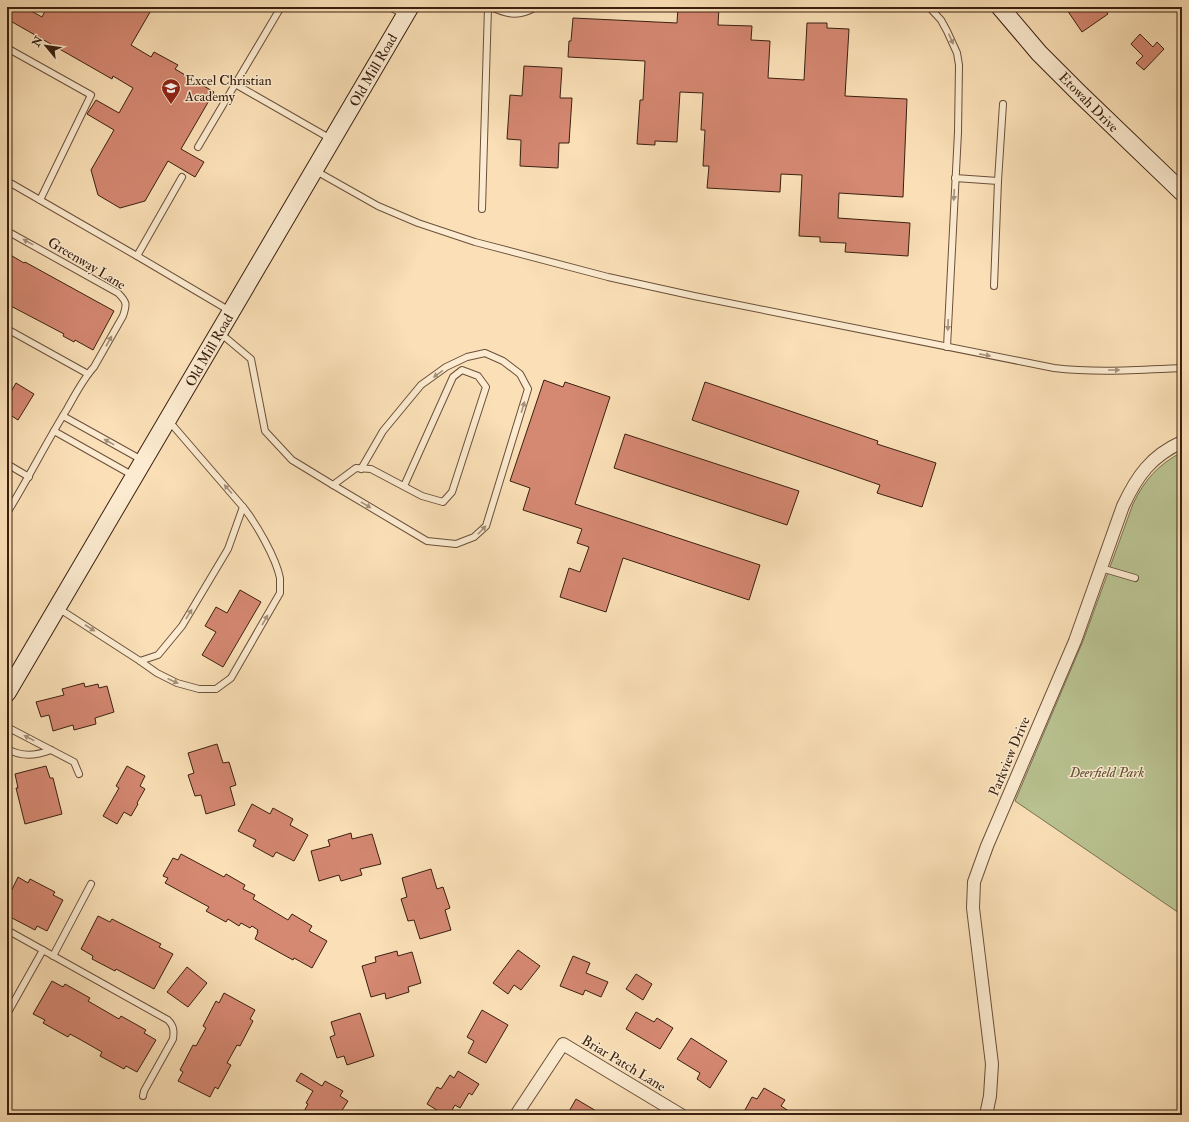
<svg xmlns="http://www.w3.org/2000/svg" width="1189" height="1122" viewBox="0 0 1189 1122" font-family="'IM FELL Double Pica',serif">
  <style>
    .green { fill: #bac392; stroke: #7a7251 }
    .building { fill: #d58872; stroke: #3a2010 }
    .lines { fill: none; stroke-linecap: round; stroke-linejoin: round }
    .lane-casing { stroke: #6a503a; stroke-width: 8 }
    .street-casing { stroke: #6a503a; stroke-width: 14 }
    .secondary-casing { stroke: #3a2010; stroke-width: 19 }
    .lane { stroke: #fcebd0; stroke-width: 6 }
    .street { stroke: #fcebd0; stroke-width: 12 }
    .secondary { stroke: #fcebd0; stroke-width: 17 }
    .oneway { fill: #a5907a }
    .labels { text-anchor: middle; stroke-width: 3; stroke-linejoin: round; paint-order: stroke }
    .street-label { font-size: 14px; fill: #3a2010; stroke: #fcebd0 }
    .poi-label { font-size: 14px; fill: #3a2010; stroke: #fcebd0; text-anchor: start }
    .park-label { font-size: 14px; font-style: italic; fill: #605137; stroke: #fcebd0 }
  </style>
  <rect width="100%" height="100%" fill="#fbe0b7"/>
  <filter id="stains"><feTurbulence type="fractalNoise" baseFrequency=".005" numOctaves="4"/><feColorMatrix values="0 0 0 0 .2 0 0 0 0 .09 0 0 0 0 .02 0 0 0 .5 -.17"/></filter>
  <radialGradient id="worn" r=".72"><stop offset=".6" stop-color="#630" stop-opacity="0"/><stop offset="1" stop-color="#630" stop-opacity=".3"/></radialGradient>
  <path class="green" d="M1182,452v463l-167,-114 68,-160 50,-137c12,-25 25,-39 49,-52z"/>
  <g class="building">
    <polygon points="7,7 24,7 42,17 47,7 153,7 131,45 151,57 154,52 178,65 175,69 214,92 181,149 204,162 195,177 168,161 145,201 120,208 98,195 91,170 114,130 87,114 96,100 119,113 133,88 113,76 112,79 7,19"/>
    <polygon points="678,7 719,7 718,25 752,26 751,40 770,41 768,78 804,80 807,23 827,23 827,28 849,29 845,96 907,99 903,197 839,193 838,218 910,223 908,256 845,252 846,243 820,242 820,237 799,236 802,175 781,174 780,192 707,188 709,166 703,166 705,130 701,130 703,93 680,92 677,142 655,141 655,145 637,144 640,100 643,100 645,61 568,57 569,41 571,41 573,18 677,23"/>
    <polygon points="1065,7 1103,7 1108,14 1082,32"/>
    <polygon points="1140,34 1153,47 1157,42 1164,49 1144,70 1136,63 1143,56 1131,44"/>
    <polygon points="524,66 562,68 560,98 572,98 569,143 559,143 558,168 520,166 521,140 507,139 510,95 522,96"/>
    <polygon points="7,253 24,263 25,262 114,311 93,350 75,340 74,342 63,336 64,334 7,304"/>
    <polygon points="544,380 563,387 565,382 610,397 575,504 760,565 749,600 623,558 606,612 560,597 569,568 580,572 589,547 577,543 582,529 523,510 530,488 510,481"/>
    <polygon points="705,382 878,441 877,444 936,463 922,507 877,493 880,485 692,420"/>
    <polygon points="16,383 34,394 18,420 7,413 7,399"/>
    <polygon points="625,434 799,491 787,525 614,468"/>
    <polygon points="240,590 261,602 223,667 202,655 216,632 205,626 216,607 227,613"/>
    <polygon points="84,683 85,687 98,684 99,688 107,686 114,712 95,718 96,724 74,730 73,725 53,731 49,715 41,717 36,702 64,695 62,689"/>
    <polygon points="217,744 223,763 229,762 236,785 230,787 235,805 206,814 201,795 195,796 188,775 194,773 188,753"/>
    <polygon points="46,766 50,778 53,778 62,814 25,824 16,788 18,788 15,774"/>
    <polygon points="127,766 145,776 140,786 145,789 137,803 138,804 131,816 124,812 117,824 103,816 119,788 116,786"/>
    <polygon points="252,804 270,814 273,808 293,819 290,825 308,835 294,861 276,852 273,857 253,846 256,840 238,831"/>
    <polygon points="351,833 352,839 372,834 381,864 360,869 362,875 341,881 339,875 319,881 311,851 330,846 328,840"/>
    <polygon points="181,854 224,877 226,874 245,885 243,889 255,895 253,899 288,920 292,914 312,926 309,931 327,941 312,968 294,958 293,960 255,939 258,932 257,932 258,930 252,926 250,928 241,923 239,926 228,919 226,922 206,911 209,907 165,883 168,878 163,876 173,858 178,860"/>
    <polygon points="431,869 437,889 443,887 450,908 445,910 451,930 420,939 414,920 408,921 401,899 407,897 402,878"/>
    <polygon points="18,877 28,883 30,879 55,892 53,895 63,900 47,931 37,926 35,930 10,917 12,913 7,911 7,900"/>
    <polygon points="98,916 110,922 112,919 161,944 159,947 173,954 154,989 116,969 115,971 92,959 93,956 81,949"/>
    <polygon points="518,950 540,966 521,990 514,985 508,994 493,983"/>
    <polygon points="397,951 398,956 412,952 421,983 408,987 409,992 386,999 385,993 371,997 362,966 376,962 375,957"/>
    <polygon points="573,956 590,963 586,973 608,982 601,997 585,990 583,995 560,986"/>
    <polygon points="187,967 207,983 188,1007 167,992"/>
    <polygon points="636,974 652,984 643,1000 626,989"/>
    <polygon points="52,981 63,987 65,984 90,998 88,1001 119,1019 121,1016 146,1030 144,1033 156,1040 137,1072 126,1066 124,1069 100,1056 102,1052 81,1040 70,1034 68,1037 43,1023 45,1020 33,1014"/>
    <polygon points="224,993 255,1010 250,1019 253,1021 240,1046 237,1045 227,1063 231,1065 218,1089 215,1087 210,1097 178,1081 183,1072 180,1070 193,1045 196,1046 206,1028 203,1026 216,1001 219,1003"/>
    <polygon points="482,1010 508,1025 486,1063 468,1053 474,1041 467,1037"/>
    <polygon points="636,1012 654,1022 657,1018 673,1028 660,1049 626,1029"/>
    <polygon points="360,1013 374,1056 347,1065 344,1056 337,1058 330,1037 335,1035 331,1022"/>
    <polygon points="691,1038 727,1061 710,1088 697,1079 700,1073 677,1059"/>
    <polygon points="458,1071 479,1084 472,1095 469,1093 460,1108 455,1105 449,1115 445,1115 427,1104 437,1087 441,1089 450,1075 454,1078"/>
    <polygon points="301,1073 322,1086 325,1081 343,1091 340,1096 348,1101 339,1115 302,1115 308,1104 306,1103 313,1091 296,1081"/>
    <polygon points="764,1088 785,1100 781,1106 795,1115 754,1115 745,1110 752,1097 757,1099"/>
    <polygon points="576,1099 603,1115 567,1115"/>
  </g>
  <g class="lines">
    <defs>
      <g id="lane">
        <polyline points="389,7 404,14"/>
        <path d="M491,7c18,8 28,10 45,0"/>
        <polyline points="929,7 941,20 947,31 957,53 959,65 958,132 947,347"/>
        <polyline points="7,48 91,95 40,200"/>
        <polyline points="235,84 331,139"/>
        <polyline points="198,147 281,7"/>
        <path d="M316,171l62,35 40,17 57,19 133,35 86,19 360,72c41,5 87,2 128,0"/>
        <polyline points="182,177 137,256 230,311"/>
        <polyline points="955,178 998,181 994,286"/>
        <polyline points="7,181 137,256"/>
        <polyline points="998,181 1003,104"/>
        <polyline points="482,209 488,7"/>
        <path d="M7,231l111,62c9,9 9,11 5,23l-29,51c-11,12 -19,28 -27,42 -21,34 -39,70 -60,104"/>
        <polyline points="7,329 88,374"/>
        <polyline points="220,333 251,359 265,431 292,460 333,485 356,468 371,469 422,496 443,502 452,492 486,387 478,376 462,370 453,377 404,486"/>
        <polyline points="63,416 142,460"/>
        <polyline points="54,431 132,475"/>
        <polyline points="7,464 29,477"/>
        <polyline points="333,485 427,541 456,544 474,537 486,526 528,389 520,374 503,361 485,353 467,357 446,367 421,385 383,431 361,469"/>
        <polyline points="1101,568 1135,578"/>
        <polyline points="58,608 140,661 158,655 182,626 228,549 243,507 168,420"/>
        <path d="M140,661l17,12 20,10 22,6h17l15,-11 49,-85c0,-5 0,-10 0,-15 -4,-20 -24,-55 -37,-71"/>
        <polyline points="7,727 74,762 79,774"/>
        <path d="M7,749c15,8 28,7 44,1"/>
        <path d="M7,930l161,90c6,6 6,11 5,19l-29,52 -1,5"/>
        <polyline points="53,956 91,884"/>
        <polyline points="7,1014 43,950"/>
      </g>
      <g id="street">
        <polyline points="516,1115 563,1044 681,1115"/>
        <path d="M986,1115l4,-19 2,-32 -19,-156 1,-26 13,-36 88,-205 48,-135c14,-30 28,-50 59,-64"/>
      </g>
      <g id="secondary">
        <polyline points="1000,7 1039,53 1079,93 1182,192"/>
        <polyline points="7,693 410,7"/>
      </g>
    </defs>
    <use href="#lane" class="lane-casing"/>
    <use href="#street" class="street-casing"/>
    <use href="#secondary" class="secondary-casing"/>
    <use href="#lane" class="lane"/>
    <use href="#street" class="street"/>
    <use href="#secondary" class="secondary"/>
  </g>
  <defs><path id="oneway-solid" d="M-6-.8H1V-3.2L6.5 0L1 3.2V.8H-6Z"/></defs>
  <g class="oneway">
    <use href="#oneway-solid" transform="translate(951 39) rotate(66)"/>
    <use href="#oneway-solid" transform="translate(954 195) rotate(93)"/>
    <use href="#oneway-solid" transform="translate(28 242) rotate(-151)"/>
    <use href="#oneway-solid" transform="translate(948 325) rotate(93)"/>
    <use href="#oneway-solid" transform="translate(109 341) rotate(-61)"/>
    <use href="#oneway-solid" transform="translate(985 355) rotate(11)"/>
    <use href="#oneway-solid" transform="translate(1114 370)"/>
    <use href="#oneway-solid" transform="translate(438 374) rotate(144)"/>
    <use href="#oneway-solid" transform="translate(523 407) rotate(-73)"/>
    <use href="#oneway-solid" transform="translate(109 442) rotate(-151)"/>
    <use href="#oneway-solid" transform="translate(228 489) rotate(-131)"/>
    <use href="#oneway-solid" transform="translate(366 505) rotate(31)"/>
    <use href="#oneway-solid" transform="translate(482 530) rotate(-46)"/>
    <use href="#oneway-solid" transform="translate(189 614) rotate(-59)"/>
    <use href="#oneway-solid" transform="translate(265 620) rotate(-60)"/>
    <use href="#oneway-solid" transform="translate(90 628) rotate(33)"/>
    <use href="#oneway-solid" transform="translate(173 681) rotate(25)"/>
    <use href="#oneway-solid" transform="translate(29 738) rotate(-152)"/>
  </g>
  <defs>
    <symbol id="school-pin" viewBox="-11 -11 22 30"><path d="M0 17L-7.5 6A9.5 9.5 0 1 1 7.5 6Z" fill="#8f2418" stroke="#fcebd0"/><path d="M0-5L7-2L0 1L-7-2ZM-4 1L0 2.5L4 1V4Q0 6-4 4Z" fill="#fff"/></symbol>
  </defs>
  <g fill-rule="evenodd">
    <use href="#school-pin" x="160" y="77" width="22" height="30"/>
  </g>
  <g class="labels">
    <g class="street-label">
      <text transform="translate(373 70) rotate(-60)" y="5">Old Mill Road</text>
      <text transform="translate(1089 102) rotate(45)" y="5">Etowah Drive</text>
      <text transform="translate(87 263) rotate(31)" y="5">Greenway Lane</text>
      <text transform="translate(209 350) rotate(-60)" y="5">Old Mill Road</text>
      <text transform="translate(1009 756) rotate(-67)" y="5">Parkview Drive</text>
      <text transform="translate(624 1063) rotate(31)" y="5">Briar Patch Lane</text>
    </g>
    <g class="poi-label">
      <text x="185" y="85">Excel Christian<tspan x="185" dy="16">Academy</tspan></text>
    </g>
    <g class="park-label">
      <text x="1107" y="777">Deerfield Park</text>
    </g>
  </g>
  <rect width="1189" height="1122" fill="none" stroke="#fbe0b7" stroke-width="24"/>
  <rect x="8" y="8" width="1173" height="1106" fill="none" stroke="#3a2010" stroke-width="2"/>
  <rect x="12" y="12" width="1165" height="1098" fill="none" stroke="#3a2010"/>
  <g transform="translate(46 46) rotate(299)" stroke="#fcebd0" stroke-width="3" paint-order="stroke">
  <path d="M0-3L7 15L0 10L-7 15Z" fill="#3a2010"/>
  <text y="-6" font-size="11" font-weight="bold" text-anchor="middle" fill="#3a2010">N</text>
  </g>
  <rect width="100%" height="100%" filter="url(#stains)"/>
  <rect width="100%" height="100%" fill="url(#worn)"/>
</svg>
